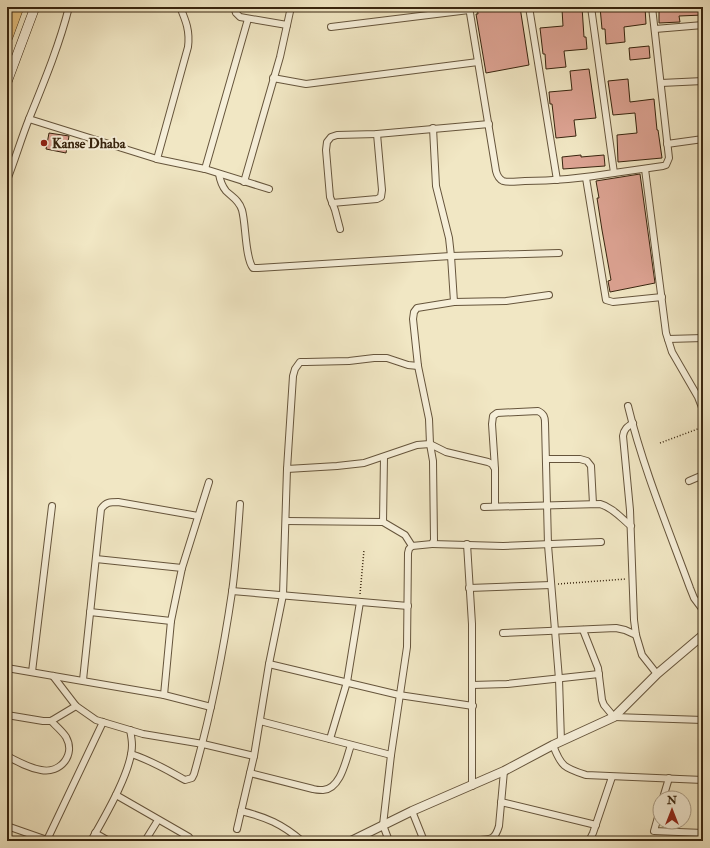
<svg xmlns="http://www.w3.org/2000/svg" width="710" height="848" viewBox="0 0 710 848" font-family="'IM FELL Double Pica',serif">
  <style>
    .building { fill: #dda393; stroke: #37240e }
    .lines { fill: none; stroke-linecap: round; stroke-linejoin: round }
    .minor-casing { stroke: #66553c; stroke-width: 8 }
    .tertiary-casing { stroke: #66553c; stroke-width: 10 }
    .secondary-casing { stroke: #37240e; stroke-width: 10 }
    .trunk-casing { stroke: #37240e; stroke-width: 12 }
    .path { stroke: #37240e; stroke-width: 1.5; stroke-dasharray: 1 2; stroke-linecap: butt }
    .minor { stroke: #f6efd9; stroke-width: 6 }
    .tertiary { stroke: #f6efd9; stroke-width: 8 }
    .secondary { stroke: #f6efd9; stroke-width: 9 }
    .trunk { stroke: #e8c482; stroke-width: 11 }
    .poi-dot { fill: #8f2418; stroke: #f6efd9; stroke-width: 1.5 }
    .labels { text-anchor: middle; stroke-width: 4; stroke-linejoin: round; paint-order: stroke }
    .poi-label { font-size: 14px; font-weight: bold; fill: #37240e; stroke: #f6efd9; text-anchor: start }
  </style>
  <rect width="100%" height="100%" fill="#f1e7c4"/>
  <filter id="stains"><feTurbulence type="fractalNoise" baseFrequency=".005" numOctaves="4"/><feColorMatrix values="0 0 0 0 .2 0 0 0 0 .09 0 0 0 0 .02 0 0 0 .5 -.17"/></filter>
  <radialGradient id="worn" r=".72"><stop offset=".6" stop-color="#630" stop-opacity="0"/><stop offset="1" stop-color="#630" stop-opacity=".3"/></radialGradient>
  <g class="building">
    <polygon points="477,7 520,7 529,65 486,73 476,14 478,14"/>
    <polygon points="582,7 584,37 586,37 587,49 564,51 566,67 546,69 545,54 543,54 540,28 563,26 562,9"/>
    <polygon points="600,7 645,7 646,24 624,27 625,42 606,44 605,29 602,29"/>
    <polygon points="682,7 702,7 703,15 679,16 680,22 659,23 659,11 682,10"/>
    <polygon points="649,46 650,58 630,60 629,48"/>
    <polygon points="589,69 596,118 574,120 576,136 556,138 552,104 550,104 549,92 572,90 570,71"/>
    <polygon points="628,79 630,102 654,99 657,130 658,130 662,158 618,162 617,135 637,133 635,113 613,115 608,81"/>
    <polygon points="49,133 69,136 66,153 46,149"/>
    <polygon points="581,155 581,157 604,155 605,166 563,169 562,157"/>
    <polygon points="640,174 655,283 610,292 608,281 611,280 602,230 597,198 599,198 596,181"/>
  </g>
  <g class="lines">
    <defs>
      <g id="minor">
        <polyline points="234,7 236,13 240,17 287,25"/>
        <path d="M469,7l27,164c1,4 3,8 7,10 6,2 15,0 22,0 30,0 59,-3 89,-8l-23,-166"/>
        <polyline points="529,7 557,180"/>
        <polyline points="331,27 469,10"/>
        <polyline points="655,29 703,25"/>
        <polyline points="273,78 306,84 478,62"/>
        <polyline points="661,83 703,81"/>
        <polyline points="29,119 157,159 205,169 269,189"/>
        <polyline points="433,128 436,186 449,238 451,256 454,302 506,301 549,295"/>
        <polyline points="667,144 703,139"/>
        <path d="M157,159l31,-112c2,-16 -2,-26 -8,-40"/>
        <polyline points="205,169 248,19"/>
        <polyline points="645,169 666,333 672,352 698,397 703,410"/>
        <polyline points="614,173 663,166 666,165 669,158 652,7"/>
        <path d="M219,174c1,6 3,12 7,17 6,6 13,9 16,19 4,14 3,48 11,58h5l193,-12 108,-3"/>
        <polyline points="586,178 606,300 613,302 662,297"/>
        <path d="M7,180c8,-20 14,-41 22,-61 15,-37 30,-73 40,-112"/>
        <polyline points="244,182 280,57 291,7"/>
        <polyline points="332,203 377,199 381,197 382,190 377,134"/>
        <polyline points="340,229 335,210 330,197 326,150 327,142 331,137 337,135 377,134 489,124"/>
        <polyline points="668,339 703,338"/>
        <path d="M628,406c15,62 40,122 62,182l4,10 9,12"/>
        <path d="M633,423c-6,4 -9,6 -10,13l7,74 4,110 2,15 6,20 15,19"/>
        <polyline points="546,459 580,459 587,461 591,466 593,504"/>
        <polyline points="287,469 337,466 364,463 417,445 430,444 446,452 488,462 492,464 495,469 495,506"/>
        <path d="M495,469l-3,-45 1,-8 4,-3 41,-2c6,3 7,6 7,12l3,122 11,134 2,62"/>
        <polyline points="689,481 703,475"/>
        <path d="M484,507l116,-3c12,3 21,14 31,22"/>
        <polyline points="286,521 383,522 405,535 412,546"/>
        <polyline points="383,522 384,457"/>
        <polyline points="432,544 503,546 601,542"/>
        <polyline points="467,544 472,624 472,786"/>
        <polyline points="96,559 182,568"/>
        <polyline points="469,588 551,585"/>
        <polyline points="232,591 408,606"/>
        <polyline points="90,612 171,621"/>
        <polyline points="583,630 598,668 602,700 604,705 614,717 703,720"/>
        <polyline points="503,633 616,628 625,630 636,635"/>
        <polyline points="269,664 399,695 473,706"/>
        <polyline points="7,668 164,695 211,707"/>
        <polyline points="32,672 52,506"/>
        <polyline points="53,676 76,706 96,720 143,734 203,744 254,756"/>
        <path d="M83,680l18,-171c5,-7 9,-7 17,-7l80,14"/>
        <polyline points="472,685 507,684 599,674"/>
        <polyline points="164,695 171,621 182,568 209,482"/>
        <polyline points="7,715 43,721 51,721 76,706"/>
        <polyline points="260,721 391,755"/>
        <polyline points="330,739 347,682 360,602"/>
        <path d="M553,745c8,22 12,23 33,30l117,5"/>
        <path d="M131,754c20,6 36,16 54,26l7,-2 2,-4c17,-60 29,-121 38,-182 4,-29 6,-59 8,-88"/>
        <path d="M7,756c11,6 22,12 34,14 19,4 35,-15 25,-33 -4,-6 -10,-11 -15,-16"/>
        <path d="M250,773l63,16c3,1 7,1 10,1 18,-1 23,-31 28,-45"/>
        <polyline points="116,795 189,837 191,841"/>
        <polyline points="663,798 669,778"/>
        <polyline points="501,802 596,825"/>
        <polyline points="660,810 654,831 703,833"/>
        <path d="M241,811c25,6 41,13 61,30"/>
        <polyline points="412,811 424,841"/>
        <polyline points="7,826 50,841"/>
        <polyline points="237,829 254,756 269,664 283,595 287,469 293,376 295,369 300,362 306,362 349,361 374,358 387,358 408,365 418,366"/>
        <polyline points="95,833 109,841"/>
        <polyline points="47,840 103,722"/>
        <path d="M91,841c13,-23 41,-70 41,-96 0,-5 -1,-10 -2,-15"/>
        <polyline points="145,841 158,820"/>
        <polyline points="389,841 383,825 391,755 407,647 408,553 409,549 412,546 432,544 434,540 433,461 430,444 429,419 418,366 413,319 414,312 417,308 454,302"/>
        <path d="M474,841c14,-3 20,2 25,-15l5,-55"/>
        <polyline points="589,841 593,833 612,777"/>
      </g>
      <polyline id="tertiary" points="351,841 412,811 504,771 553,745 614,717 657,674 703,635"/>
      <polyline id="secondary" points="7,82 35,7"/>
      <polyline id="trunk" points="7,37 18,7"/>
    </defs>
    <use href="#minor" class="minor-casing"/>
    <use href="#tertiary" class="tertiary-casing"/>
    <use href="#secondary" class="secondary-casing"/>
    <use href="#trunk" class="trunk-casing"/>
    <g class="path">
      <polyline points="660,443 703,427"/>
      <polyline points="558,584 626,579"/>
      <polyline points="360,594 364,550"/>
    </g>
    <use href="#minor" class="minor"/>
    <use href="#tertiary" class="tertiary"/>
    <use href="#secondary" class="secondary"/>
    <use href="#trunk" class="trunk"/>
  </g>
  <circle class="poi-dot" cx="44" cy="143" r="4"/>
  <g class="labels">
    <g class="poi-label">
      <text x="52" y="148">Kanse Dhaba</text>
    </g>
  </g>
  <rect width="710" height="848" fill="none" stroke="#f1e7c4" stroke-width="24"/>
  <rect x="8" y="8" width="694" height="832" fill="none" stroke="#37240e" stroke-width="2"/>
  <rect x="12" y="12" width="686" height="824" fill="none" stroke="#37240e"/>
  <g transform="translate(672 810)"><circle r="19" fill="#f6efd9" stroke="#aa9e88"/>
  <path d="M0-3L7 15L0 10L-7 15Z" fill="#8f2418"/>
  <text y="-6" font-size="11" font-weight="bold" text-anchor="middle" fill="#37240e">N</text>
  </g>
  <rect width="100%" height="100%" filter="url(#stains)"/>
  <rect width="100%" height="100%" fill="url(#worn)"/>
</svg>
